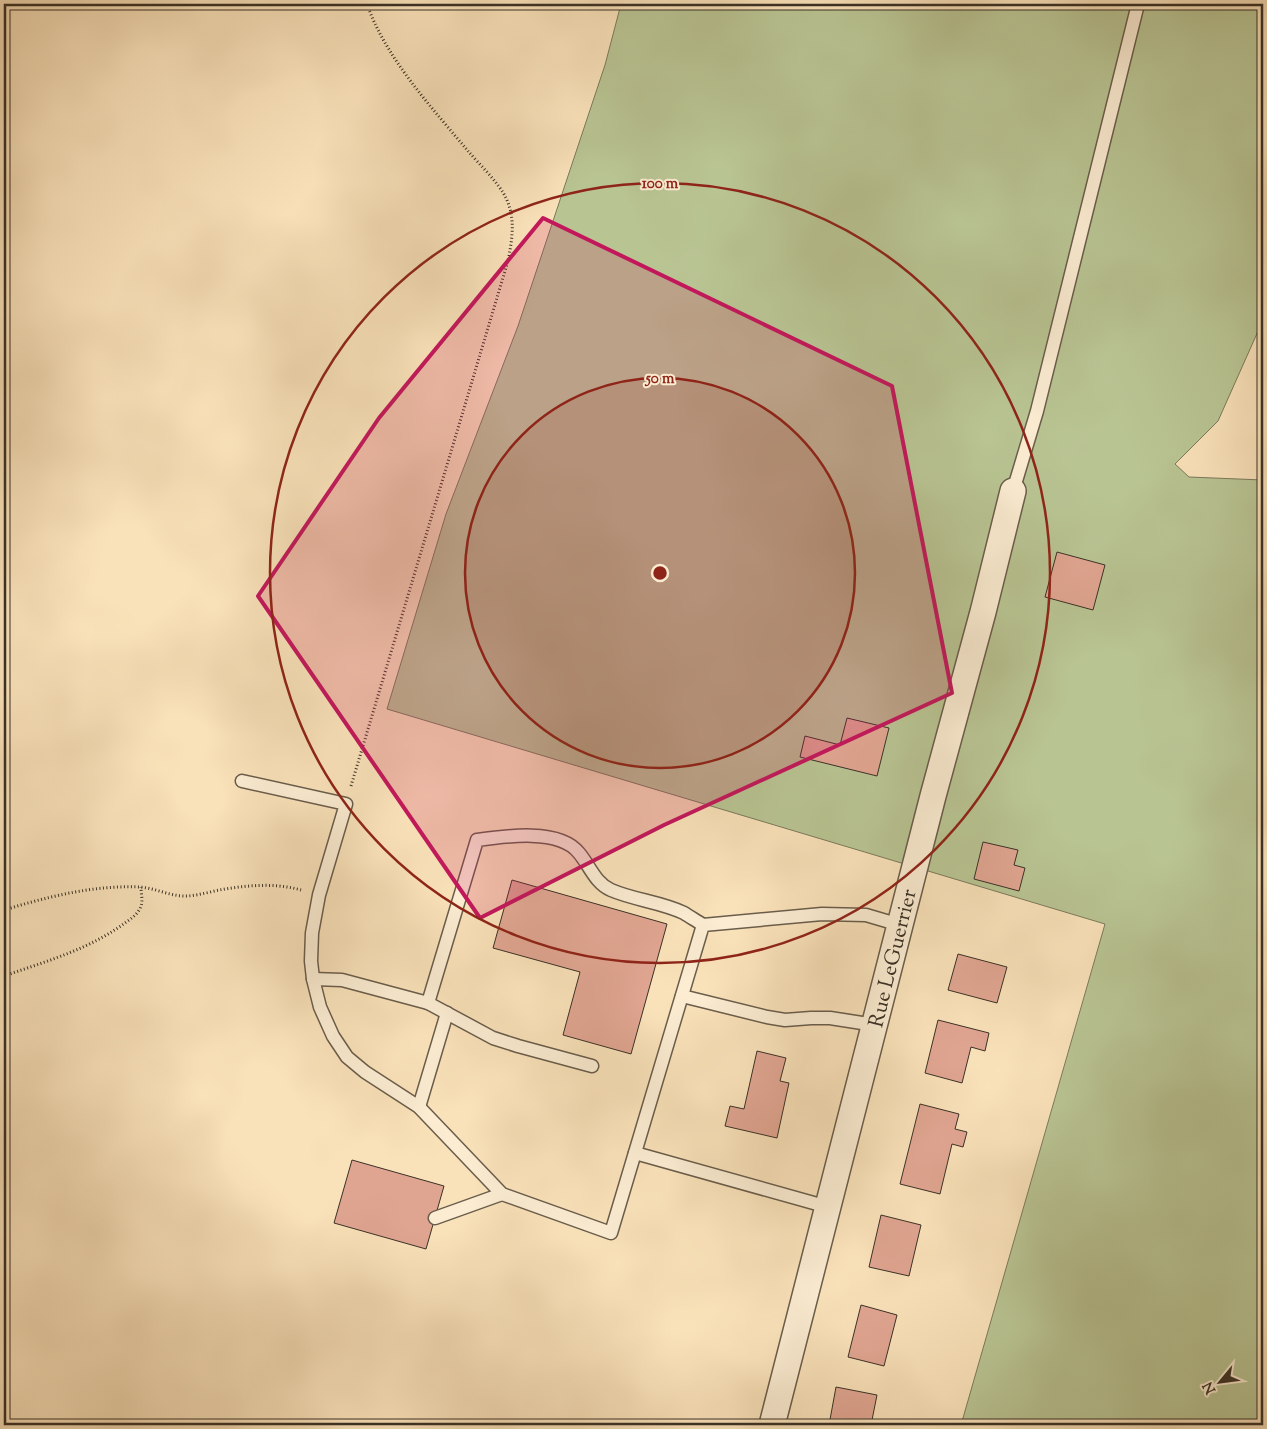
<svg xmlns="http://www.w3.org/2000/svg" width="1267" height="1429" viewBox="0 0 1267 1429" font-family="'Sorts Mill Goudy',serif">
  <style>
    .green { fill: #b9c493; stroke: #7a7a5c }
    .building { fill: #e0a591; stroke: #3a3126 }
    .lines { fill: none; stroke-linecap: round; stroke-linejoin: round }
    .lane-casing { stroke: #6a5d4b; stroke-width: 15 }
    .street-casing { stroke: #6a5d4b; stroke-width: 28 }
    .path { stroke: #3a3126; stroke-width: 3; stroke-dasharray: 1 2.5; stroke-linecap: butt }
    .lane { stroke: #fbecd2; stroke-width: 12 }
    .street { stroke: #fbecd2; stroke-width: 25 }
    .marked { fill: #c2185b; fill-opacity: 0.2; stroke: #c2185b; stroke-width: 4; stroke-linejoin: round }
    .ring { fill: none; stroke: #8f2418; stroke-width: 2.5 }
    .labels { text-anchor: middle; stroke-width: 4; stroke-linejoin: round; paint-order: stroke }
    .street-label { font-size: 21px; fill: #3a3126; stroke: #fbecd2 }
    .centre { fill: #8f2418; stroke: #fbecd2; stroke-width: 2.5 }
    .ring-label { font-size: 15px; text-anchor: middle; font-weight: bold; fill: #8f2418; stroke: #fbecd2; stroke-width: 4; stroke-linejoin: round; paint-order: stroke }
  </style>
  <rect width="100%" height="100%" fill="#f9e1b9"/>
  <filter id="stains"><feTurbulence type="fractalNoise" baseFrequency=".004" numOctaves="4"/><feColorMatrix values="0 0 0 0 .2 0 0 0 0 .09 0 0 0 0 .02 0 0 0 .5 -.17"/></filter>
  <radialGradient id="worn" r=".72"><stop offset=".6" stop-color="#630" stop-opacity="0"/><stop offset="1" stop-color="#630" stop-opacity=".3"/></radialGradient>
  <polygon class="green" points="621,4 1263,4 1263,320 1218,421 1175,464 1189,477 1263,480 1263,1425 961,1425 1105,924 387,709 446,514 518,326 605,65"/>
  <g class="building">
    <polygon points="1057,552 1105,565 1093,610 1045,597"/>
    <polygon points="847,718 889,728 877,776 800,757 805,736 840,745"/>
    <polygon points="983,842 1018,850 1014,865 1025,868 1019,891 974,879"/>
    <polygon points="512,880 667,924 631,1054 563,1035 580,972 493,948"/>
    <polygon points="958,954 1007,967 997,1003 948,990"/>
    <polygon points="938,1020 989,1033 985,1051 971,1047 962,1083 925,1073"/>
    <polygon points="757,1051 786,1058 780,1081 789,1083 777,1138 725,1126 730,1106 744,1109"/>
    <polygon points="920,1104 959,1114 955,1129 967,1132 963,1147 952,1144 940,1194 900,1184"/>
    <polygon points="352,1160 444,1186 426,1249 334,1223"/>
    <polygon points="881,1215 921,1225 909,1276 869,1267"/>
    <polygon points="861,1305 897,1315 884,1366 848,1357"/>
    <polygon points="836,1387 877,1395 871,1425 829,1425"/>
  </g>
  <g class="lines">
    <defs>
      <g id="lane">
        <polyline points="1013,491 1037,411 1138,4"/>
        <polyline points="242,781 346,804 319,895 312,933 311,961 313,979 320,1007 333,1036 347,1057 365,1072 419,1107 502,1194 611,1233 703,925 822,914 866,915 900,925"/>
        <path d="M313,979l29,1 86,23 49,-163c28,-4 83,-12 102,13 11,13 16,30 32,37 23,10 50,12 73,23 6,4 13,8 19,12"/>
        <polyline points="682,996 767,1017 785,1020 811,1018 830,1018 875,1025"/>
        <polyline points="428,1003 493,1038 518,1046 592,1066"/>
        <polyline points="419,1107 447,1013"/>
        <polyline points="635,1153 828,1207"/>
        <polyline points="435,1218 502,1194"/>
      </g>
      <polyline id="street" points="772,1425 933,796 983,612 1013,491"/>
    </defs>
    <use href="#lane" class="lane-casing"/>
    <use href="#street" class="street-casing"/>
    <g class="path">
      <path d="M351,786l157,-525c4,-21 8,-42 -2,-63 -7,-15 -27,-34 -38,-47 -36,-43 -83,-94 -101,-147"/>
      <path d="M4,910c43,-13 89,-25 135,-23 17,1 32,10 49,9 12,-1 25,-5 37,-7 26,-4 51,-6 76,1"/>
      <path d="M4,976c40,-14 83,-26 118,-51 7,-5 16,-10 19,-19 2,-6 0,-13 0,-19"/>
    </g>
    <use href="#lane" class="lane"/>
    <use href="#street" class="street"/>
  </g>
  <path class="marked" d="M543,218l349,168 60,307 -288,132 -184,93 -222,-322 121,-178z"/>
  <circle cx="660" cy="573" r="195" fill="#8f2418" fill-opacity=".12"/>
  <g class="ring">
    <circle cx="660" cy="573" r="195"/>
    <circle cx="660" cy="573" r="390"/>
  </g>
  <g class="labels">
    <g class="street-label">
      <text transform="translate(892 958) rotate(-76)" y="7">Rue LeGuerrier</text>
    </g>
  </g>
  <circle cx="660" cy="573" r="8" class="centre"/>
  <g class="ring-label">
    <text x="660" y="188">100 m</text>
    <text x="660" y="383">50 m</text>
  </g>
  <rect width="1267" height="1429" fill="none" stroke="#f9e1b9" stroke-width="20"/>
  <rect x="5" y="5" width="1257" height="1419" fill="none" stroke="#3a3126" stroke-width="2.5"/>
  <rect x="10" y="10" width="1247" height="1409" fill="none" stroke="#3a3126"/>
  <g transform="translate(1220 1382) rotate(241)" stroke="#fbecd2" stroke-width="4" paint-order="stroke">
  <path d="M0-4L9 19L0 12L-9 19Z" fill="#3a3126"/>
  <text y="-8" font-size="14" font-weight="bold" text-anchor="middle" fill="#3a3126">N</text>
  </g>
  <rect width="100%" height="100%" filter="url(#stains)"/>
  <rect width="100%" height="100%" fill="url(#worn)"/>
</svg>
